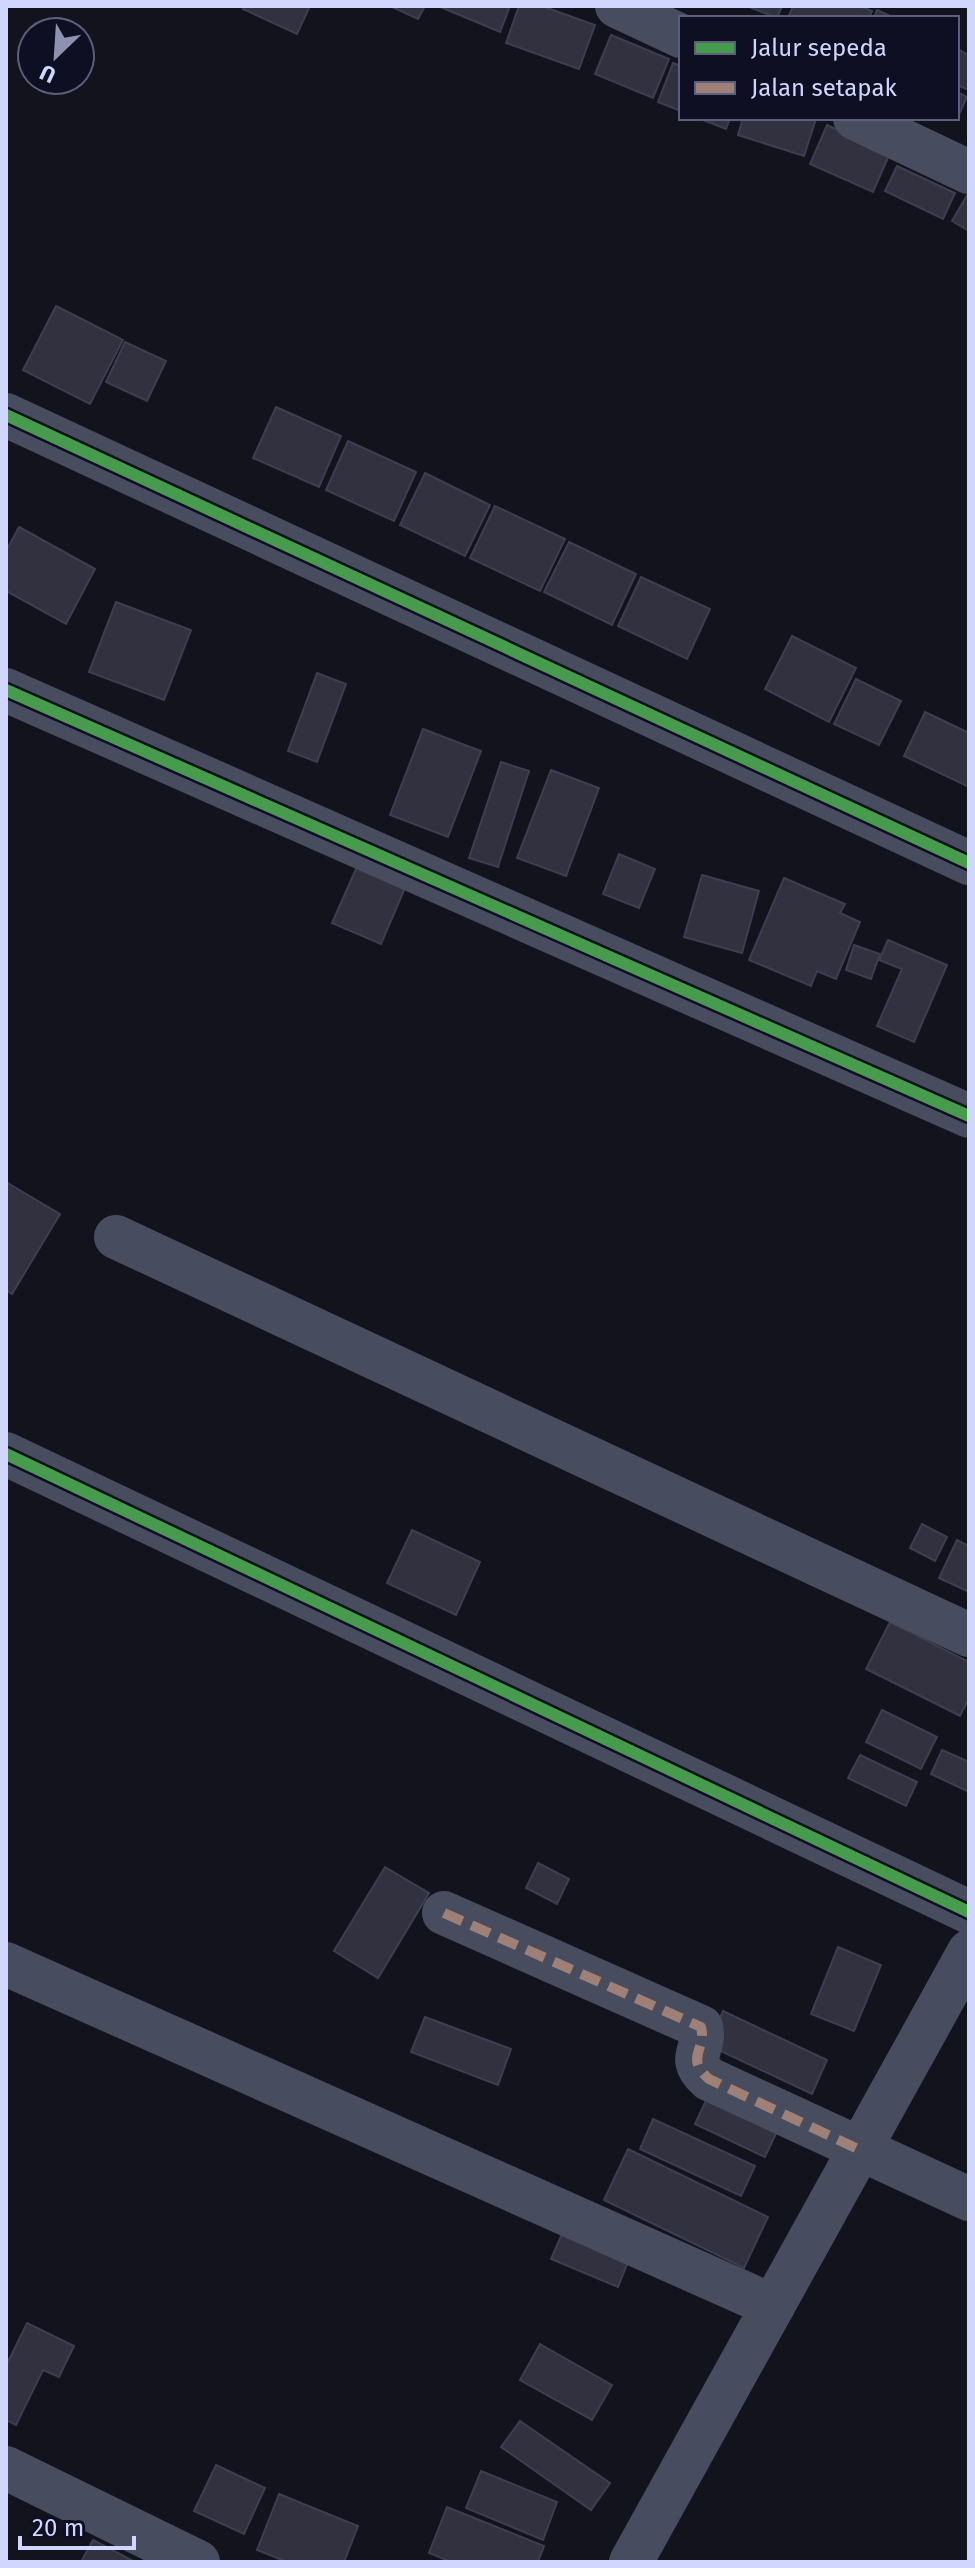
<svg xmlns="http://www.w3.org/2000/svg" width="975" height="2568" viewBox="0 0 975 2568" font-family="'Fira Sans',sans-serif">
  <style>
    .building { fill: #313140; stroke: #3d3e51; stroke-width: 2 }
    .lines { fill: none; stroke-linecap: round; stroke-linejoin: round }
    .minor { stroke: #484c5f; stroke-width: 44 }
    .quiet { stroke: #9e8076; stroke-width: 10; stroke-dasharray: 20 10; stroke-linecap: butt }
    .cycleway-casing { stroke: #0e0f23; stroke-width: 17 }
    .cycleway { stroke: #469c4c; stroke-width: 12 }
  </style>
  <rect width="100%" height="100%" fill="#13131e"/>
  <g class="building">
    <polygon points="244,6 310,6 297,34 243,9"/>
    <polygon points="390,6 425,6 418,19"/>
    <polygon points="438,6 510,6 500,32"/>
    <polygon points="519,6 542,6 595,25 579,69 506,43"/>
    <polygon points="747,6 782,6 777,18"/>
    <polygon points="793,6 859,6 872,11 869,18 788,18"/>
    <polygon points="877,10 895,18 874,18"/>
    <polygon points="611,35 669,59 653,98 595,74"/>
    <polygon points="957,49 969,55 969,90 957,85"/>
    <polygon points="673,63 681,66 681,111 658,102"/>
    <polygon points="957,92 967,97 957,119 955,118 957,118"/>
    <polygon points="698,118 730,118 726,129"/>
    <polygon points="743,118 814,118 816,119 804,156 738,135"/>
    <polygon points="827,125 890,153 873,192 810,164"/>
    <polygon points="897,166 955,193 943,219 885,191"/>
    <polygon points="969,192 969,231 952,221"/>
    <polygon points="56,306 123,340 90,404 23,370"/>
    <polygon points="125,342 166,361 147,401 106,382"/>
    <polygon points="276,407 341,436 319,487 253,458"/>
    <polygon points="348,441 416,472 394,521 326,490"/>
    <polygon points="425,473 490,505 465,556 400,525"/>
    <polygon points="495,506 565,539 540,591 470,558"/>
    <polygon points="19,527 95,569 66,624 6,591 6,551"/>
    <polygon points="569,542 636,574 612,625 544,592"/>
    <polygon points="641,577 710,609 687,659 618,626"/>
    <polygon points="116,602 191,630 164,700 89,672"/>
    <polygon points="792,636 856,668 829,722 765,689"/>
    <polygon points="317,673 346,684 317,762 288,751"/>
    <polygon points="856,679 901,701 879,745 834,724"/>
    <polygon points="925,712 969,733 969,787 904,756"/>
    <polygon points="423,729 481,751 448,837 390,815"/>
    <polygon points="501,762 529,771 498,867 469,858"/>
    <polygon points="551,770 599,788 566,876 517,858"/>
    <polygon points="363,853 411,874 381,944 332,923"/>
    <polygon points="619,854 655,869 639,908 603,894"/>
    <polygon points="702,875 759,891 742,953 684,937"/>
    <polygon points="784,878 845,904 840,913 860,922 836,979 817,971 811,986 749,960"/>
    <polygon points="888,940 947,965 914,1042 877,1026 902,969 879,960"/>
    <polygon points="854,945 880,954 871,979 846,970"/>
    <polygon points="6,1182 60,1214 12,1294 6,1290"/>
    <polygon points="922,1524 947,1537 935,1561 910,1548"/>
    <polygon points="412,1530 480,1562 456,1615 387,1583"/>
    <polygon points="957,1540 969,1546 969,1592 939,1578"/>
    <polygon points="890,1622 969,1662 969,1698 960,1716 866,1669"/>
    <polygon points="882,1710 937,1737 921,1769 866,1742"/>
    <polygon points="942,1750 969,1762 969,1792 931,1774"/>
    <polygon points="860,1755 917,1782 906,1806 848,1778"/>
    <polygon points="538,1863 569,1879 557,1904 526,1888"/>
    <polygon points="385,1867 429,1893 378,1978 334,1951"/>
    <polygon points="838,1947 881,1965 854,2031 811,2014"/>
    <polygon points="723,2011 827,2060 812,2094 708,2045"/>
    <polygon points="425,2017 511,2049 498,2085 411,2052"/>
    <polygon points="710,2092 780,2125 765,2157 695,2124"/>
    <polygon points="653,2119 755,2166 741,2196 640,2149"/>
    <polygon points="628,2149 768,2217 744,2268 604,2200"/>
    <polygon points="568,2220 634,2247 618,2287 551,2259"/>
    <polygon points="27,2323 74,2346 59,2377 43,2370 16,2425 6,2420 6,2366"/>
    <polygon points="540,2344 612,2385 592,2420 520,2380"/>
    <polygon points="520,2421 610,2483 591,2510 501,2447"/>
    <polygon points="216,2465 265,2488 244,2534 194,2511"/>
    <polygon points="481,2471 557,2502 543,2540 466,2508"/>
    <polygon points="279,2494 358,2526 344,2562 287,2562 257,2550"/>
    <polygon points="447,2507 544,2546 538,2562 451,2562 429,2553"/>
    <polygon points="93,2540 135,2562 81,2562"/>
  </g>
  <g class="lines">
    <g class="minor">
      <polyline points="617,6 681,36"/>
      <polyline points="855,118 969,172"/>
      <polyline points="6,415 969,863"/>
      <polyline points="6,690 969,1116"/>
      <polyline points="116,1237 969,1635"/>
      <polyline points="6,1454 969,1912"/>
      <path d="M444,1913l257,114c6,23 -17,30 8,52l260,120"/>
      <polyline points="6,1964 773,2306"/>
      <polyline points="6,2468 198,2562"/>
      <polyline points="631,2562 969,1952"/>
    </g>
    <path class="quiet" d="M444,1913l257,114c6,23 -17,30 8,52l151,71"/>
    <defs>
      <g id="cycleway">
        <polyline points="6,415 969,863"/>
        <polyline points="6,690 969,1116"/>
        <polyline points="6,1454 969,1912"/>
      </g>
    </defs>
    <use href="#cycleway" class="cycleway-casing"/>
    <use href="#cycleway" class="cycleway"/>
  </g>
  <rect width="975" height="2568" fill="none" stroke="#d1d6fe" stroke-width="16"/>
  <rect x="679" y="16" width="280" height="104" fill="#0e0f23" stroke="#5c5f7b" stroke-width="2"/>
  <rect x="695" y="42" width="40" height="12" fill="#469c4c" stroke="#5c5f7b" stroke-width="2"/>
  <text x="751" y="56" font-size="24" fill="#d1d6fe">Jalur sepeda</text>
  <rect x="695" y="82" width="40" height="12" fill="#9e8076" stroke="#5c5f7b" stroke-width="2"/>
  <text x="751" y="96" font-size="24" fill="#d1d6fe">Jalan setapak</text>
  <g transform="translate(56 56) rotate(205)"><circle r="38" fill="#0e0f23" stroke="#5c5f7b" stroke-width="2"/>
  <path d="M0-6L14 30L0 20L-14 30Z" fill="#8e92b0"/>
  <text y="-12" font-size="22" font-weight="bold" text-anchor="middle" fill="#d1d6fe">U</text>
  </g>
  <path d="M20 2536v12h114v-12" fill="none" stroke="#d1d6fe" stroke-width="4"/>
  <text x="32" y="2536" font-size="24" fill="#d1d6fe" stroke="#0e0f23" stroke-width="6" paint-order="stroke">20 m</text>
</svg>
